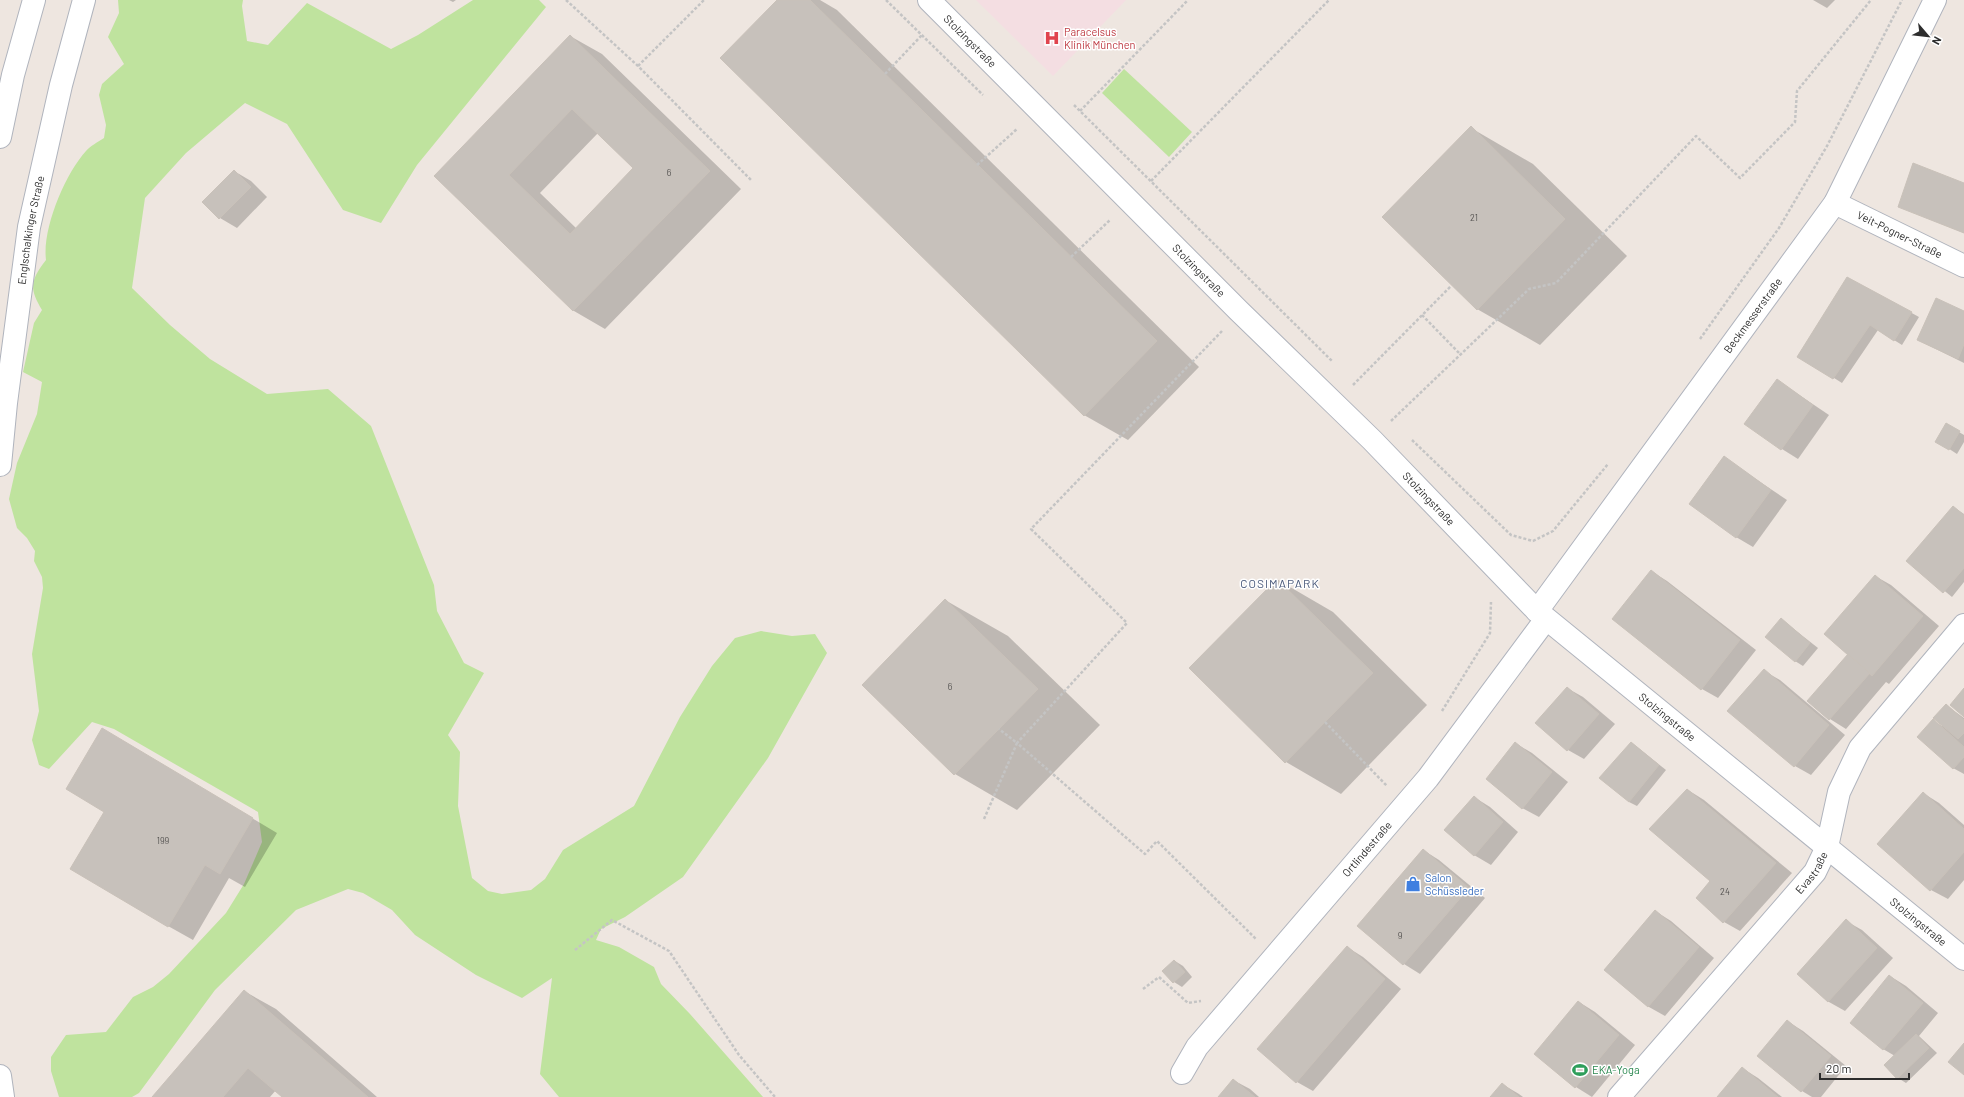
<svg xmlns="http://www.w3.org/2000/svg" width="1964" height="1097" viewBox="0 0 1964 1097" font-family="Barlow,sans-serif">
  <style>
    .medical { fill: #f4dee2 }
    .green { fill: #bfe39e }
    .shadow { fill: #0003; fill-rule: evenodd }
    .building { fill: #c7c1bb; stroke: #c9c1b9; fill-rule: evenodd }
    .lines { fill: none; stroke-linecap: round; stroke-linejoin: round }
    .street-casing { stroke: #b0b4bd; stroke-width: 24 }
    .secondary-casing { stroke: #b0b4bd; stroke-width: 24 }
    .path { stroke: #c4c4c4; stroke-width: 2.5; stroke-dasharray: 3 2; stroke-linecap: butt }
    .street { stroke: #fff; stroke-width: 22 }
    .secondary { stroke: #fff; stroke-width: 22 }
    .labels { text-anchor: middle; stroke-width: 3; stroke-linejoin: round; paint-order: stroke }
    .number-label { font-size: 9px; fill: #545250 }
    .health-label { font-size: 11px; fill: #be3a42; stroke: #fff; text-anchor: start }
    .street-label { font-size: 11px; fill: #2d2d2d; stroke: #fff }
    .shop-label { font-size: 11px; fill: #366cbe; stroke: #fff; text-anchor: start }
    .leisure-label { font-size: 11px; fill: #27864d; stroke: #fff; text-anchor: start }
    .neighbourhood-label { font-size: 12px; letter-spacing: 1px; fill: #4d5c7d; stroke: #fff }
  </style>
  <rect width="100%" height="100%" fill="#eee6e0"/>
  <polygon class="medical" points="976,0 1126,0 1053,76"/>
  <g class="green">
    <path d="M118,0h125l-1,6 5,35 21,4 39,-42 84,46 27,-14 55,-35h66l7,7 -129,158 -36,58 -38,-13 -56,-86 -42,-21 -59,50 -41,45 -13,90 38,37 40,34 57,35 61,-5 43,37 63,159 3,26 27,52 20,10 -36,62 12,17 -2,54 14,72 16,13 14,3 29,-4 14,-11 18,-29 71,-44 46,-89 32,-51 23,-28 26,-7 31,5 23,-2 12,19 -59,105 -85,119 -58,40 -24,12 -5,11 23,7 35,20 7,17 29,30 73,83h-204l-19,-23 12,-96 -30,20 -46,-23 -61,-40 -23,-25 -29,-17 -15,-4 -52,21 -81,80 -76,103 -7,4h-73l-8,-26v-14l15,-22 40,-3 27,-35 20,-10 16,-13 57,-61 18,-29 18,-42 -4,-30 -144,-83 -22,-7 -43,47 -10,-4 -7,-25 7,-29 -7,-57 11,-66 -1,-11 -8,-16 1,-10 -8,-13 -10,-10 -8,-29 8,-36 20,-49 5,-32 -19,-10 11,-49 8,-13c-13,-22 -12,-29 4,-50 -4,-31 19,-86 40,-109 4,-5 12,-9 18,-13l2,-13 -7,-30 3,-11 22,-20 -16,-27 11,-24z"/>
    <polygon points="1124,69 1192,132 1169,157 1102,93"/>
  </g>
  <g class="shadow">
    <polygon points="449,0 456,0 453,2"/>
    <polygon points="778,0 820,0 837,10 1199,367 1128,440 1084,415"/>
    <polygon points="1813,0 1835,0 1827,8"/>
    <path d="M570,36l32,18 139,135 -136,140 -31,-18 -139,-135zM598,133l37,35 -58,61 -37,-36z"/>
    <polygon points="1471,128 1533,164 1627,256 1540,345 1477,309"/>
    <polygon points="234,171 251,181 267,197 237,228 220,218 203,202"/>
    <polygon points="1964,184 1964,233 1899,206"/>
    <polygon points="1848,278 1919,317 1902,345 1878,330 1842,383 1799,356"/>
    <polygon points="1964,312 1964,363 1918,340"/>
    <polygon points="1777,380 1829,415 1798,459 1782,449"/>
    <polygon points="1947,425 1964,435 1964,442 1957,454 1937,441"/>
    <polygon points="1724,458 1787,500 1753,547 1736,537"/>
    <polygon points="1953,507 1964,514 1964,582 1952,597 1908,561"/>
    <polygon points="1651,571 1667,581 1756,650 1718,698 1702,689 1613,619"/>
    <polygon points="1875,576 1891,585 1939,626 1889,684 1886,682 1846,729 1830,719 1809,701 1849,654"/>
    <polygon points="1278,580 1333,612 1427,705 1341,794 1286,762"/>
    <polygon points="945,600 1008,636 1100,725 1017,810 955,774 863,685"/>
    <polygon points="1781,619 1818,648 1803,666 1795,661"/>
    <polygon points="1764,671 1780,680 1845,735 1811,775 1795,766"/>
    <polygon points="1567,688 1583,697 1615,724 1584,759 1568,750"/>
    <polygon points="1946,705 1964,718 1964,774 1953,768 1933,721 1942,726"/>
    <polygon points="1515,743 1532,753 1568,782 1539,817 1522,808"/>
    <polygon points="1632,743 1666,770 1637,806 1629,802"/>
    <polygon points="127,744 277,833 245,887 229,878 193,940 168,926 106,811"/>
    <polygon points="1688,790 1704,800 1792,873 1740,931 1724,922"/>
    <polygon points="1923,793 1939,803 1964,825 1964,880 1948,899 1931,890"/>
    <polygon points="1474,797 1490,807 1518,832 1491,865 1474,855"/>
    <polygon points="1423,850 1439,860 1485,898 1420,974 1404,964 1359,926"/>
    <polygon points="1655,911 1671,921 1714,958 1665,1016 1649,1007 1605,970"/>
    <polygon points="1846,921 1862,930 1893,958 1845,1011 1829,1002 1798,974"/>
    <polygon points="1347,947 1363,957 1401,989 1313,1091 1297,1082 1259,1049"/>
    <polygon points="1175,961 1183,966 1192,977 1182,987 1174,982"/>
    <polygon points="1890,976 1906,986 1938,1013 1919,1036 1937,1053 1906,1083 1898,1078 1886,1065 1895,1056 1883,1049"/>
    <polygon points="244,991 276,1009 377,1097 283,1097 276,1090 270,1097 153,1097"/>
    <polygon points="1579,1002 1595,1012 1635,1045 1592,1097 1576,1087 1536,1054"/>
    <polygon points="1787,1021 1803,1031 1846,1066 1821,1097 1812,1097 1802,1091 1758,1056"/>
    <polygon points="1742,1068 1758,1078 1782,1097 1718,1097"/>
    <polygon points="1233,1080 1250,1089 1259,1097 1219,1097"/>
    <polygon points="1502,1084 1519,1094 1523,1097 1491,1097"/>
  </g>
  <g class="building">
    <polygon points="777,0 810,0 1157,341 1084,416 720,58"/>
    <path d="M570,35l140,136 -137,140 -139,-135zM572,109l61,59 -63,66 -61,-59z"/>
    <polygon points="1471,126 1565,219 1477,310 1382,217"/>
    <polygon points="1913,163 1964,183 1964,233 1898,207"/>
    <polygon points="234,170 251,187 219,219 202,202"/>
    <polygon points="1847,277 1912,312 1894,341 1870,325 1833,379 1797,357"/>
    <polygon points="1936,298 1964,311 1964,344 1958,359 1917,340"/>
    <polygon points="1777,379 1813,405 1781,450 1744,424"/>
    <polygon points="1946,423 1960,431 1949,450 1935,442"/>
    <polygon points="1724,456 1771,490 1736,538 1689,504"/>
    <polygon points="1953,506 1964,515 1964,568 1943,593 1906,561"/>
    <polygon points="1651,570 1740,640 1701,690 1612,619"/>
    <polygon points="1875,575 1923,616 1872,676 1824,634"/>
    <polygon points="1277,579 1373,673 1285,763 1189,668"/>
    <polygon points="945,599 1038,689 954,775 862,685"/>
    <polygon points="1781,618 1810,643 1795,662 1765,637"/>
    <polygon points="1848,654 1870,673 1829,720 1807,701"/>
    <polygon points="1764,669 1829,725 1794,767 1727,711"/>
    <polygon points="1567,687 1599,714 1567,751 1535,723"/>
    <polygon points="1964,688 1964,717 1950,705"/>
    <polygon points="1946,704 1964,720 1964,733 1958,739 1933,718"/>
    <polygon points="1933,719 1964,747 1964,757 1953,769 1917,737"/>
    <polygon points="102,728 253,818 220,874 205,865 168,927 70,869 104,812 66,789"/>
    <polygon points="1515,742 1552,772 1522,809 1486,779"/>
    <polygon points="1631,742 1659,765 1629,802 1599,778"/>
    <polygon points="1687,789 1776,863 1723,923 1696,898 1710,881 1649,829"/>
    <polygon points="1923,792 1964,829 1964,852 1930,891 1877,844"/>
    <polygon points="1474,796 1503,822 1474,856 1444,830"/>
    <polygon points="1423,849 1469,888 1403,965 1357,926"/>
    <polygon points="1655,910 1699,947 1648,1007 1604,970"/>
    <polygon points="1846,919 1877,948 1828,1002 1797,974"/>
    <polygon points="1347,946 1385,979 1296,1083 1257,1049"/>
    <polygon points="1174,960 1185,972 1173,983 1162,971"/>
    <polygon points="1889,975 1923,1003 1883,1050 1850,1023"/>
    <polygon points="244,990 368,1097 282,1097 248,1068 223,1097 152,1097"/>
    <polygon points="1578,1001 1619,1035 1575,1088 1534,1054"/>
    <polygon points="1787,1020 1831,1056 1801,1092 1757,1056"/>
    <polygon points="1916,1034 1929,1048 1897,1079 1884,1065"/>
    <polygon points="1964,1043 1964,1075 1948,1062"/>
    <polygon points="1742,1067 1778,1097 1717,1097"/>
    <polygon points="1233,1079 1255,1097 1218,1097"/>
    <polygon points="1502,1083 1519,1097 1490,1097"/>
  </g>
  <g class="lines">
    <defs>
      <g id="street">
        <path id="s1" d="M929,0l310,311 133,129 165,171 427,348"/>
        <path id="s2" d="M1835,203l129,63"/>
        <path id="s3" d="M1537,611l298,-408 100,-203"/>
        <path id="s4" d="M1182,1073l15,-26 231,-269 118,-159"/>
        <path id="s5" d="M1619,1097l196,-225 12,-25 12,-55 21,-44 104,-123"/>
      </g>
      <g id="secondary">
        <polyline points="0,137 13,75 34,0"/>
        <path id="s6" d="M0,465l6,-62 23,-176 32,-142 23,-85"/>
        <polyline points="0,1076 3,1097"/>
      </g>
    </defs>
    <use href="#street" class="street-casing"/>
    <use href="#secondary" class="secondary-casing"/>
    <g class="path">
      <polyline points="566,0 638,66 752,181"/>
      <polyline points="886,0 983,95"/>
      <polyline points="638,66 704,0"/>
      <polyline points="885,74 922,35"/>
      <polyline points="1074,105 1333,362"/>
      <polyline points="1080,111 1188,0"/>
      <polyline points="977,165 1017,129"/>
      <polyline points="1151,181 1329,0"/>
      <polyline points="1071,257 1110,220"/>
      <polyline points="1422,315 1460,354"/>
      <polyline points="1222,331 1031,529 1127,623 1017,743 1145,854 1157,841 1256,939"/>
      <polyline points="1700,339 1779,228 1827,146 1902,0"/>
      <polyline points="1353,385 1451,286"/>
      <polyline points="1391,421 1529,289 1556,283 1696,136 1740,178 1795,122 1797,91 1871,0"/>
      <polyline points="1412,440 1511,535 1533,541 1553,531 1608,464"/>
      <polyline points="1442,711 1490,633 1491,602"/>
      <polyline points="1325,722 1387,786"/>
      <polyline points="984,819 1017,743 999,729"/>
      <polyline points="575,950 612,920 669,951 739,1055 775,1097"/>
      <polyline points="1143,989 1159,977 1188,1003 1201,1001"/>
    </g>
    <use href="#street" class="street"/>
    <use href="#secondary" class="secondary"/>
  </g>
  <defs>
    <symbol id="hospital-bare" viewBox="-9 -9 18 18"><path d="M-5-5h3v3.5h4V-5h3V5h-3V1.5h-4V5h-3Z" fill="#e0444e" stroke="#fff" stroke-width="2.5" paint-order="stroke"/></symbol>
    <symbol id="shop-bare" viewBox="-9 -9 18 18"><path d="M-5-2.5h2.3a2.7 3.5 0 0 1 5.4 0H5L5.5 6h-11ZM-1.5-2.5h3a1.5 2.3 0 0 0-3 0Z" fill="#3f7fe0" stroke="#fff" stroke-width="2.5" paint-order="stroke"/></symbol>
    <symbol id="stadium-bare" viewBox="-9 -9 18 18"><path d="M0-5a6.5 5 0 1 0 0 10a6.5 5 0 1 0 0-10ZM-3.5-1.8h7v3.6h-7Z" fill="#2e9e5b" stroke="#fff" stroke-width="2.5" paint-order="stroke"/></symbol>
  </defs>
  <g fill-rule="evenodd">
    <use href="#hospital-bare" x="1041" y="27" width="22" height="22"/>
    <use href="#shop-bare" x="1402" y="873" width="22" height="22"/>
    <use href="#stadium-bare" x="1569" y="1059" width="22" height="22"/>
  </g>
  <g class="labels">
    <g class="number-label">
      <text x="669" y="176">6</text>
      <text x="1474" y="221">21</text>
      <text x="950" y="690">6</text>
      <text x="163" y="844">199</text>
      <text x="1725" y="895">24</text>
      <text x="1400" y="939">9</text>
    </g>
    <g class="health-label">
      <text x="1064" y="36">Paracelsus<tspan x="1064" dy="13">Klinik München</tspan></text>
    </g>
    <g class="street-label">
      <text dy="4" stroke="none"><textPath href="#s1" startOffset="58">Stolzingstraße</textPath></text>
      <text dy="4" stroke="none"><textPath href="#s6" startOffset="237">Englschalkinger Straße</textPath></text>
      <text dy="4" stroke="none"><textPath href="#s2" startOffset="72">Veit-Pogner-Straße</textPath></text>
      <text dy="4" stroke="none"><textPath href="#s1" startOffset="382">Stolzingstraße</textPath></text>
      <text dy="4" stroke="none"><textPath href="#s3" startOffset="366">Beckmesserstraße</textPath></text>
      <text dy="4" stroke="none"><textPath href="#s1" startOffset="706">Stolzingstraße</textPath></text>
      <text dy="4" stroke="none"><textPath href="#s1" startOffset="1030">Stolzingstraße</textPath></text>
      <text dy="4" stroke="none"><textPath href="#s4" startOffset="291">Ortlindestraße</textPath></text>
      <text dy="4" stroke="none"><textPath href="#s5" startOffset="296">Evastraße</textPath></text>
      <text dy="4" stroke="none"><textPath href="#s1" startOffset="1354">Stolzingstraße</textPath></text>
    </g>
    <g class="shop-label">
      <text x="1425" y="882">Salon<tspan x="1425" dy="13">Schüssleder</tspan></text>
    </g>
    <g class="leisure-label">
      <text x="1592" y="1074">EKA-Yoga</text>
    </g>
    <g class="neighbourhood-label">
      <text x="1280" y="588">COSIMAPARK</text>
    </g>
  </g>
  <g transform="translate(1928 36) rotate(118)" stroke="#ffffff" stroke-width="3" paint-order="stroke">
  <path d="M0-3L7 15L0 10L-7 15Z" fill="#2d2d2d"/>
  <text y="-6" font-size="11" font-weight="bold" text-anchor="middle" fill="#2d2d2d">N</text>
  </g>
  <path d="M1820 1073v6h89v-6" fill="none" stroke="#2d2d2d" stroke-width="2"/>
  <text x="1826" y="1073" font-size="12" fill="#2d2d2d" stroke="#ffffff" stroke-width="3" paint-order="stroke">20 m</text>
</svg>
